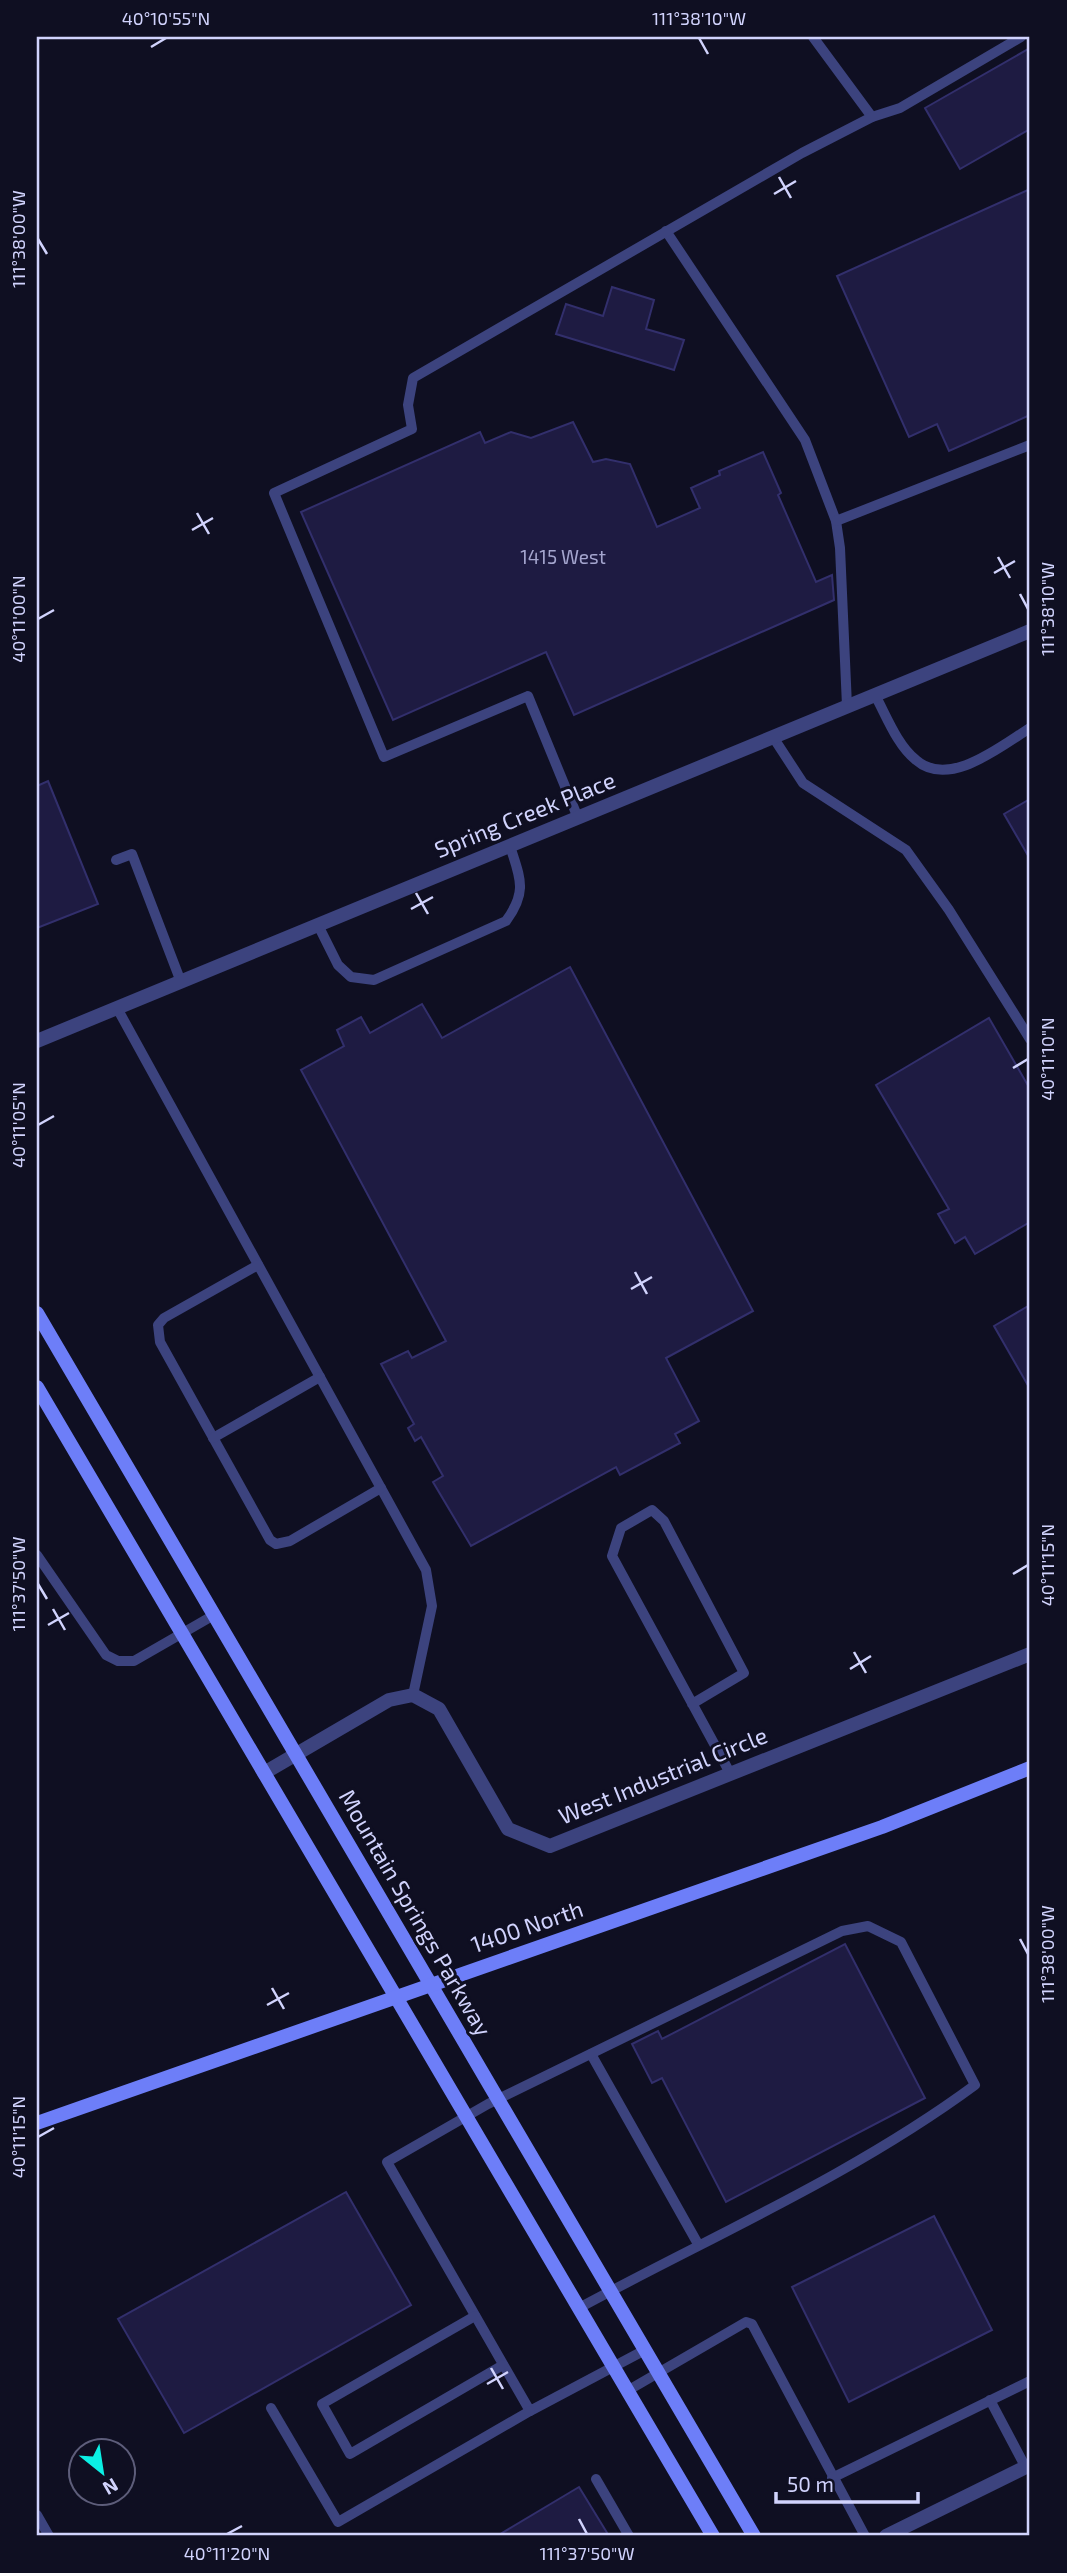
<svg xmlns="http://www.w3.org/2000/svg" width="1067" height="2573" viewBox="0 0 1067 2573" font-family="'Exo 2',sans-serif">
  <style>
    .building { fill: #1e1b42; stroke: #322f6c; stroke-width: 2 }
    .lines { fill: none; stroke-linecap: round; stroke-linejoin: round }
    .lane { stroke: #3c437e; stroke-width: 10 }
    .street { stroke: #3c437e; stroke-width: 14 }
    .secondary { stroke: #6d7ef8; stroke-width: 14 }
    .ticks { fill: none; stroke: #d1d3fd; stroke-width: 2.5 }
    .labels { text-anchor: middle; stroke-width: 6; stroke-linejoin: round; paint-order: stroke }
    .number-label { font-size: 19px; fill: #a4a5ce }
    .street-label { font-size: 23px; fill: #d1d3fd; stroke: #0f0f22 }
    .neatline { fill: none; stroke: #d1d3fd; stroke-width: 2.5 }
    .ticks-label { font-size: 18px; text-anchor: middle; fill: #d1d3fd }
  </style>
  <rect width="100%" height="100%" fill="#0f0f22"/>
  <g class="building">
    <polygon points="1030,48 1030,129 960,169 925,108"/>
    <polygon points="1030,189 1030,415 949,451 937,424 909,437 837,276"/>
    <polygon points="612,287 654,300 646,329 684,340 674,370 556,334 566,304 603,316"/>
    <polygon points="573,422 593,462 606,459 630,464 657,527 700,508 691,488 720,475 719,471 763,452 781,493 778,495 816,582 832,575 834,600 574,715 546,652 393,720 301,512 480,432 485,443 511,432 531,438"/>
    <polygon points="48,781 98,904 37,928 37,786"/>
    <polygon points="1030,799 1030,859 1004,814"/>
    <polygon points="570,967 753,1311 666,1358 699,1421 675,1434 680,1443 620,1475 616,1467 471,1546 433,1482 443,1476 421,1437 415,1441 408,1428 414,1424 381,1364 408,1351 412,1358 446,1341 301,1070 344,1046 337,1030 361,1017 370,1033 422,1004 442,1038"/>
    <polygon points="989,1018 1030,1089 1030,1222 975,1254 965,1237 955,1243 938,1214 949,1209 876,1085"/>
    <polygon points="1030,1305 1030,1389 994,1326"/>
    <polygon points="845,1944 925,2098 726,2202 662,2078 652,2083 632,2044 658,2031 662,2039"/>
    <polygon points="346,2192 411,2305 184,2433 118,2319"/>
    <polygon points="934,2216 992,2330 849,2402 792,2287"/>
    <polygon points="579,2487 609,2536 497,2536"/>
  </g>
  <g class="lines">
    <g class="lane">
      <polyline points="813,37 872,117"/>
      <polyline points="666,231 805,440 836,521 840,548 847,706"/>
      <polyline points="836,521 1030,445"/>
      <path d="M875,695c11,20 22,50 41,65 33,29 85,-14 114,-32"/>
      <polyline points="773,737 803,783 906,850 949,910 1030,1039"/>
      <polyline points="578,818 528,696 384,757 274,493 412,429 408,405 413,378 802,153 872,117 900,108 1021,37"/>
      <polyline points="116,860 132,854 181,982"/>
      <path d="M318,925l20,40 13,12 23,3 132,-59c22,-30 14,-43 4,-75"/>
      <polyline points="117,1008 426,1570 432,1606 413,1695"/>
      <polyline points="258,1265 164,1318 158,1325 160,1342 270,1540 276,1544 290,1541 381,1488"/>
      <polyline points="213,1438 320,1377"/>
      <polyline points="37,1555 106,1655 118,1661 134,1661 214,1615"/>
      <polyline points="692,1704 744,1673 664,1521 652,1510 621,1528 612,1556 730,1773"/>
      <polyline points="591,2054 698,2244"/>
      <path d="M579,2308c133,-72 274,-133 396,-223l-74,-143 -33,-16 -26,5 -354,173 -101,58 143,249 115,-61"/>
      <polyline points="475,2316 322,2404 350,2454 503,2365"/>
      <polyline points="627,2391 746,2322 752,2324 865,2536"/>
      <polyline points="990,2400 1026,2468"/>
      <polyline points="271,2408 338,2522 530,2411"/>
      <polyline points="832,2478 1030,2381"/>
      <polyline points="596,2479 629,2536"/>
      <polyline points="37,2515 49,2536"/>
    </g>
    <g class="street">
      <polyline points="37,1041 1030,631"/>
      <polyline points="264,1773 389,1700 413,1695 439,1709 508,1829 550,1846 1030,1654"/>
      <polyline points="886,2536 1030,2465"/>
    </g>
    <g class="secondary">
      <polyline points="37,1313 754,2536"/>
      <polyline points="37,1387 713,2536"/>
      <polyline points="37,2123 882,1827 1030,1768"/>
    </g>
  </g>
  <path class="ticks" d="M699,38l9,16M151,47l15,-9M779,177l12,21M774,194l22,-13M38,239l9,15M197,513l12,21M192,530l21,-12M998,557l12,21M994,573l21,-12M1020,594l8,15M38,619l16,-9M416,893l12,21M411,909l22,-12M1013,1068l15,-9M38,1125l16,-9M635,1272l12,22M631,1289l21,-12M1013,1574l15,-9M38,1584l9,15M53,1609l12,21M48,1625l21,-12M854,1652l12,21M850,1669l21,-13M1020,1939l8,15M272,1988l12,21M267,2005l22,-12M38,2137l16,-9M491,2368l12,21M487,2384l21,-12M579,2519l8,15M227,2534l15,-8"/>
  <g class="labels">
    <g class="number-label">
      <text x="563" y="564">1415 West</text>
    </g>
    <g class="street-label">
      <text transform="translate(525 815) rotate(-22)" y="8">Spring Creek Place</text>
      <text transform="translate(663 1776) rotate(-22)" y="8">West Industrial Circle</text>
      <text transform="translate(415 1913) rotate(60)" y="8">Mountain Springs Parkway</text>
      <text transform="translate(527 1927) rotate(-19)" y="8">1400 North</text>
    </g>
  </g>
  <rect width="1067" height="2573" fill="none" stroke="#0f0f22" stroke-width="77"/>
  <g transform="translate(102 2472) rotate(150)"><circle r="33" fill="#0f0f22" stroke="#5d5d7a" stroke-width="2"/>
  <path d="M0-5L12 26L0 18L-12 26Z" fill="#0befe4"/>
  <text y="-10" font-size="19" font-weight="bold" text-anchor="middle" fill="#d1d3fd">N</text>
  </g>
  <path d="M776 2492v10h142v-10" fill="none" stroke="#d1d3fd" stroke-width="3.5"/>
  <text x="787" y="2492" font-size="21" fill="#d1d3fd" stroke="#0f0f22" stroke-width="5" paint-order="stroke">50 m</text>
  <rect x="38" y="38" width="990" height="2496" class="neatline"/>
  <g class="ticks-label">
    <text x="166" y="25">40°10'55"N</text>
    <text x="699" y="25">111°38'10"W</text>
    <text transform="translate(19 239) rotate(-90)" y="6">111°38'00"W</text>
    <text transform="translate(1048 609) rotate(-90)" y="6">111°38'10"W</text>
    <text transform="translate(19 619) rotate(-90)" y="6">40°11'00"N</text>
    <text transform="translate(1048 1059) rotate(-90)" y="6">40°11'10"N</text>
    <text transform="translate(19 1125) rotate(-90)" y="6">40°11'05"N</text>
    <text transform="translate(1048 1565) rotate(-90)" y="6">40°11'15"N</text>
    <text transform="translate(19 1584) rotate(-90)" y="6">111°37'50"W</text>
    <text transform="translate(1048 1954) rotate(-90)" y="6">111°38'00"W</text>
    <text transform="translate(19 2137) rotate(-90)" y="6">40°11'15"N</text>
    <text x="227" y="2560">40°11'20"N</text>
    <text x="587" y="2560">111°37'50"W</text>
  </g>
</svg>
